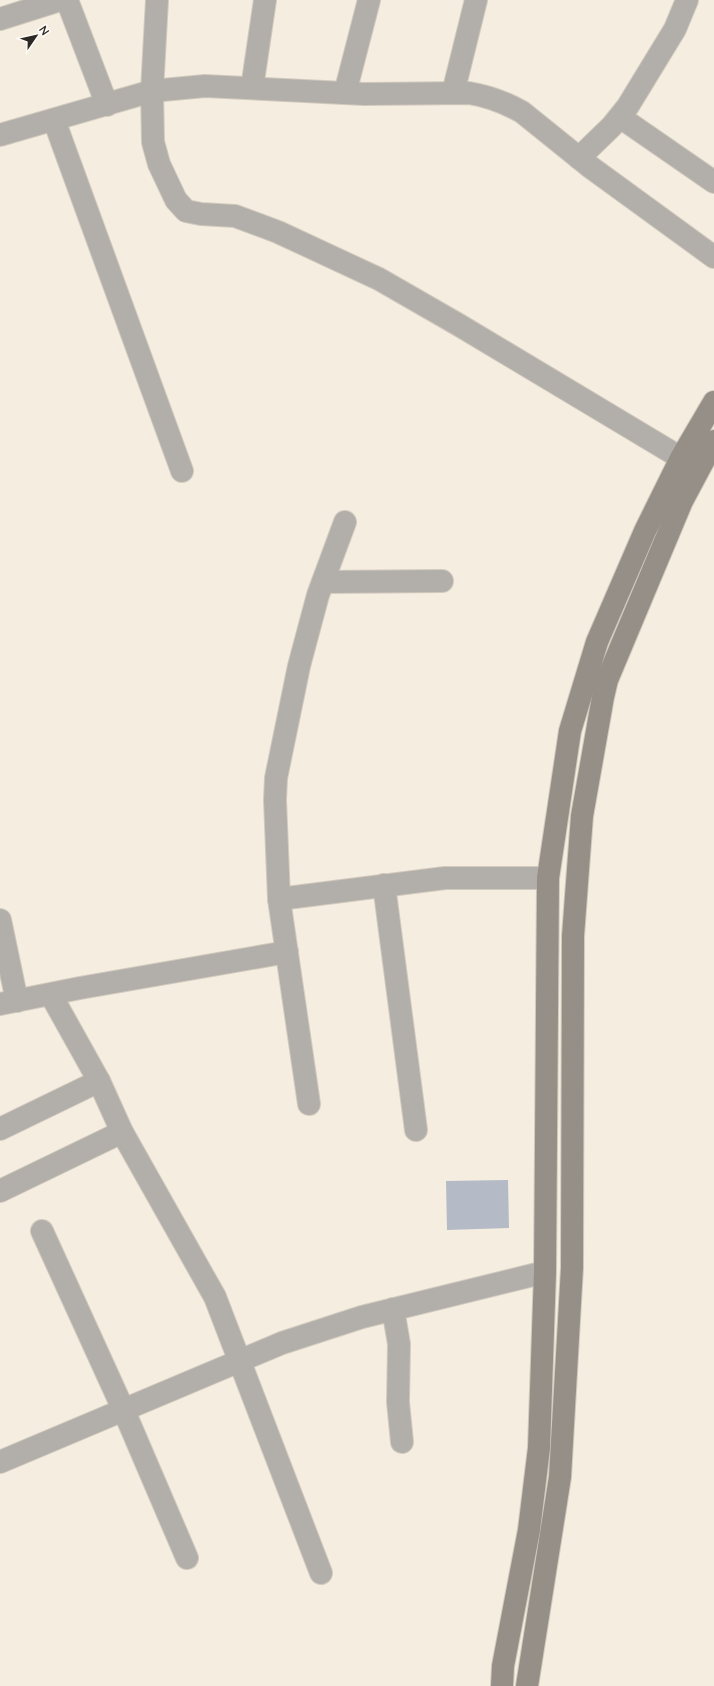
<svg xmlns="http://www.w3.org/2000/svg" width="714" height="1686" viewBox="0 0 714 1686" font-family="Lato,sans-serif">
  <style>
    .building { fill: #b4bac6 }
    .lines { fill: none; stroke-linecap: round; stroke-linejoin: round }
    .minor-casing { stroke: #d1cabe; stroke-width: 24 }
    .secondary-casing { stroke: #d1cabe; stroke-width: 24 }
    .minor { stroke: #b2aea9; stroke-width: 22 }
    .secondary { stroke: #958f87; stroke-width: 22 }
  </style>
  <rect width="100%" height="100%" fill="#f5ede0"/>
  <polygon class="building" points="508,1180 509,1228 447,1230 446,1181"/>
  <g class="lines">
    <defs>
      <g id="minor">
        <polyline points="67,0 107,105"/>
        <polyline points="157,0 152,91 153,142 159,164 176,200 186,211 201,214 235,216 278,232 379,279 459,325 681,458"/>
        <polyline points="0,19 60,0"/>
        <polyline points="252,88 265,0"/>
        <polyline points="345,93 369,0"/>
        <polyline points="453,93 476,0"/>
        <polyline points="620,117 714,182"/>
        <polyline points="54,120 182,471"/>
        <path d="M0,135l152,-44 53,-5 159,8 105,-1c18,3 37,10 53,19l67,54 125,91"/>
        <polyline points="579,158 612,126 628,106 675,29 687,0"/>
        <polyline points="323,582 442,581"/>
        <polyline points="384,885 416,1130"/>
        <polyline points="279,899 445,878 548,878"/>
        <polyline points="0,920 17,1001"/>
        <polyline points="51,995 99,1081 122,1132 215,1297 321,1573"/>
        <polyline points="0,1004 80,988 287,952"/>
        <polyline points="309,1104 279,899 275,800 276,778 299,666 318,595 345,522"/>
        <polyline points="0,1129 99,1081"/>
        <polyline points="0,1191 122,1132"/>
        <polyline points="42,1231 124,1411 187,1558"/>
        <polyline points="393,1309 399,1344 398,1402 402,1442"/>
        <polyline points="0,1462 282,1343 362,1317 545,1272"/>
      </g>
      <g id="secondary">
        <polyline points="502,1686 503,1666 529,1530 539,1448 545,1272 548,878 570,731 597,642 645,531 681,458 714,402"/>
        <polyline points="527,1686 560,1477 572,1268 573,936 582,816 603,697 607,680 682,501 714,441"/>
      </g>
    </defs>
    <use href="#minor" class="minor-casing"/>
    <use href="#secondary" class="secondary-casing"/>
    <use href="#minor" class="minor"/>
    <use href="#secondary" class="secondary"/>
  </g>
  <g transform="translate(36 36) rotate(56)" stroke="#fefbf6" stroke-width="3" paint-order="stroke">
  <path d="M0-3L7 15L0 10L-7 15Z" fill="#2c2924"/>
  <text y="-6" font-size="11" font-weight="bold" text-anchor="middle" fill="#2c2924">N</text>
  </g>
</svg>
